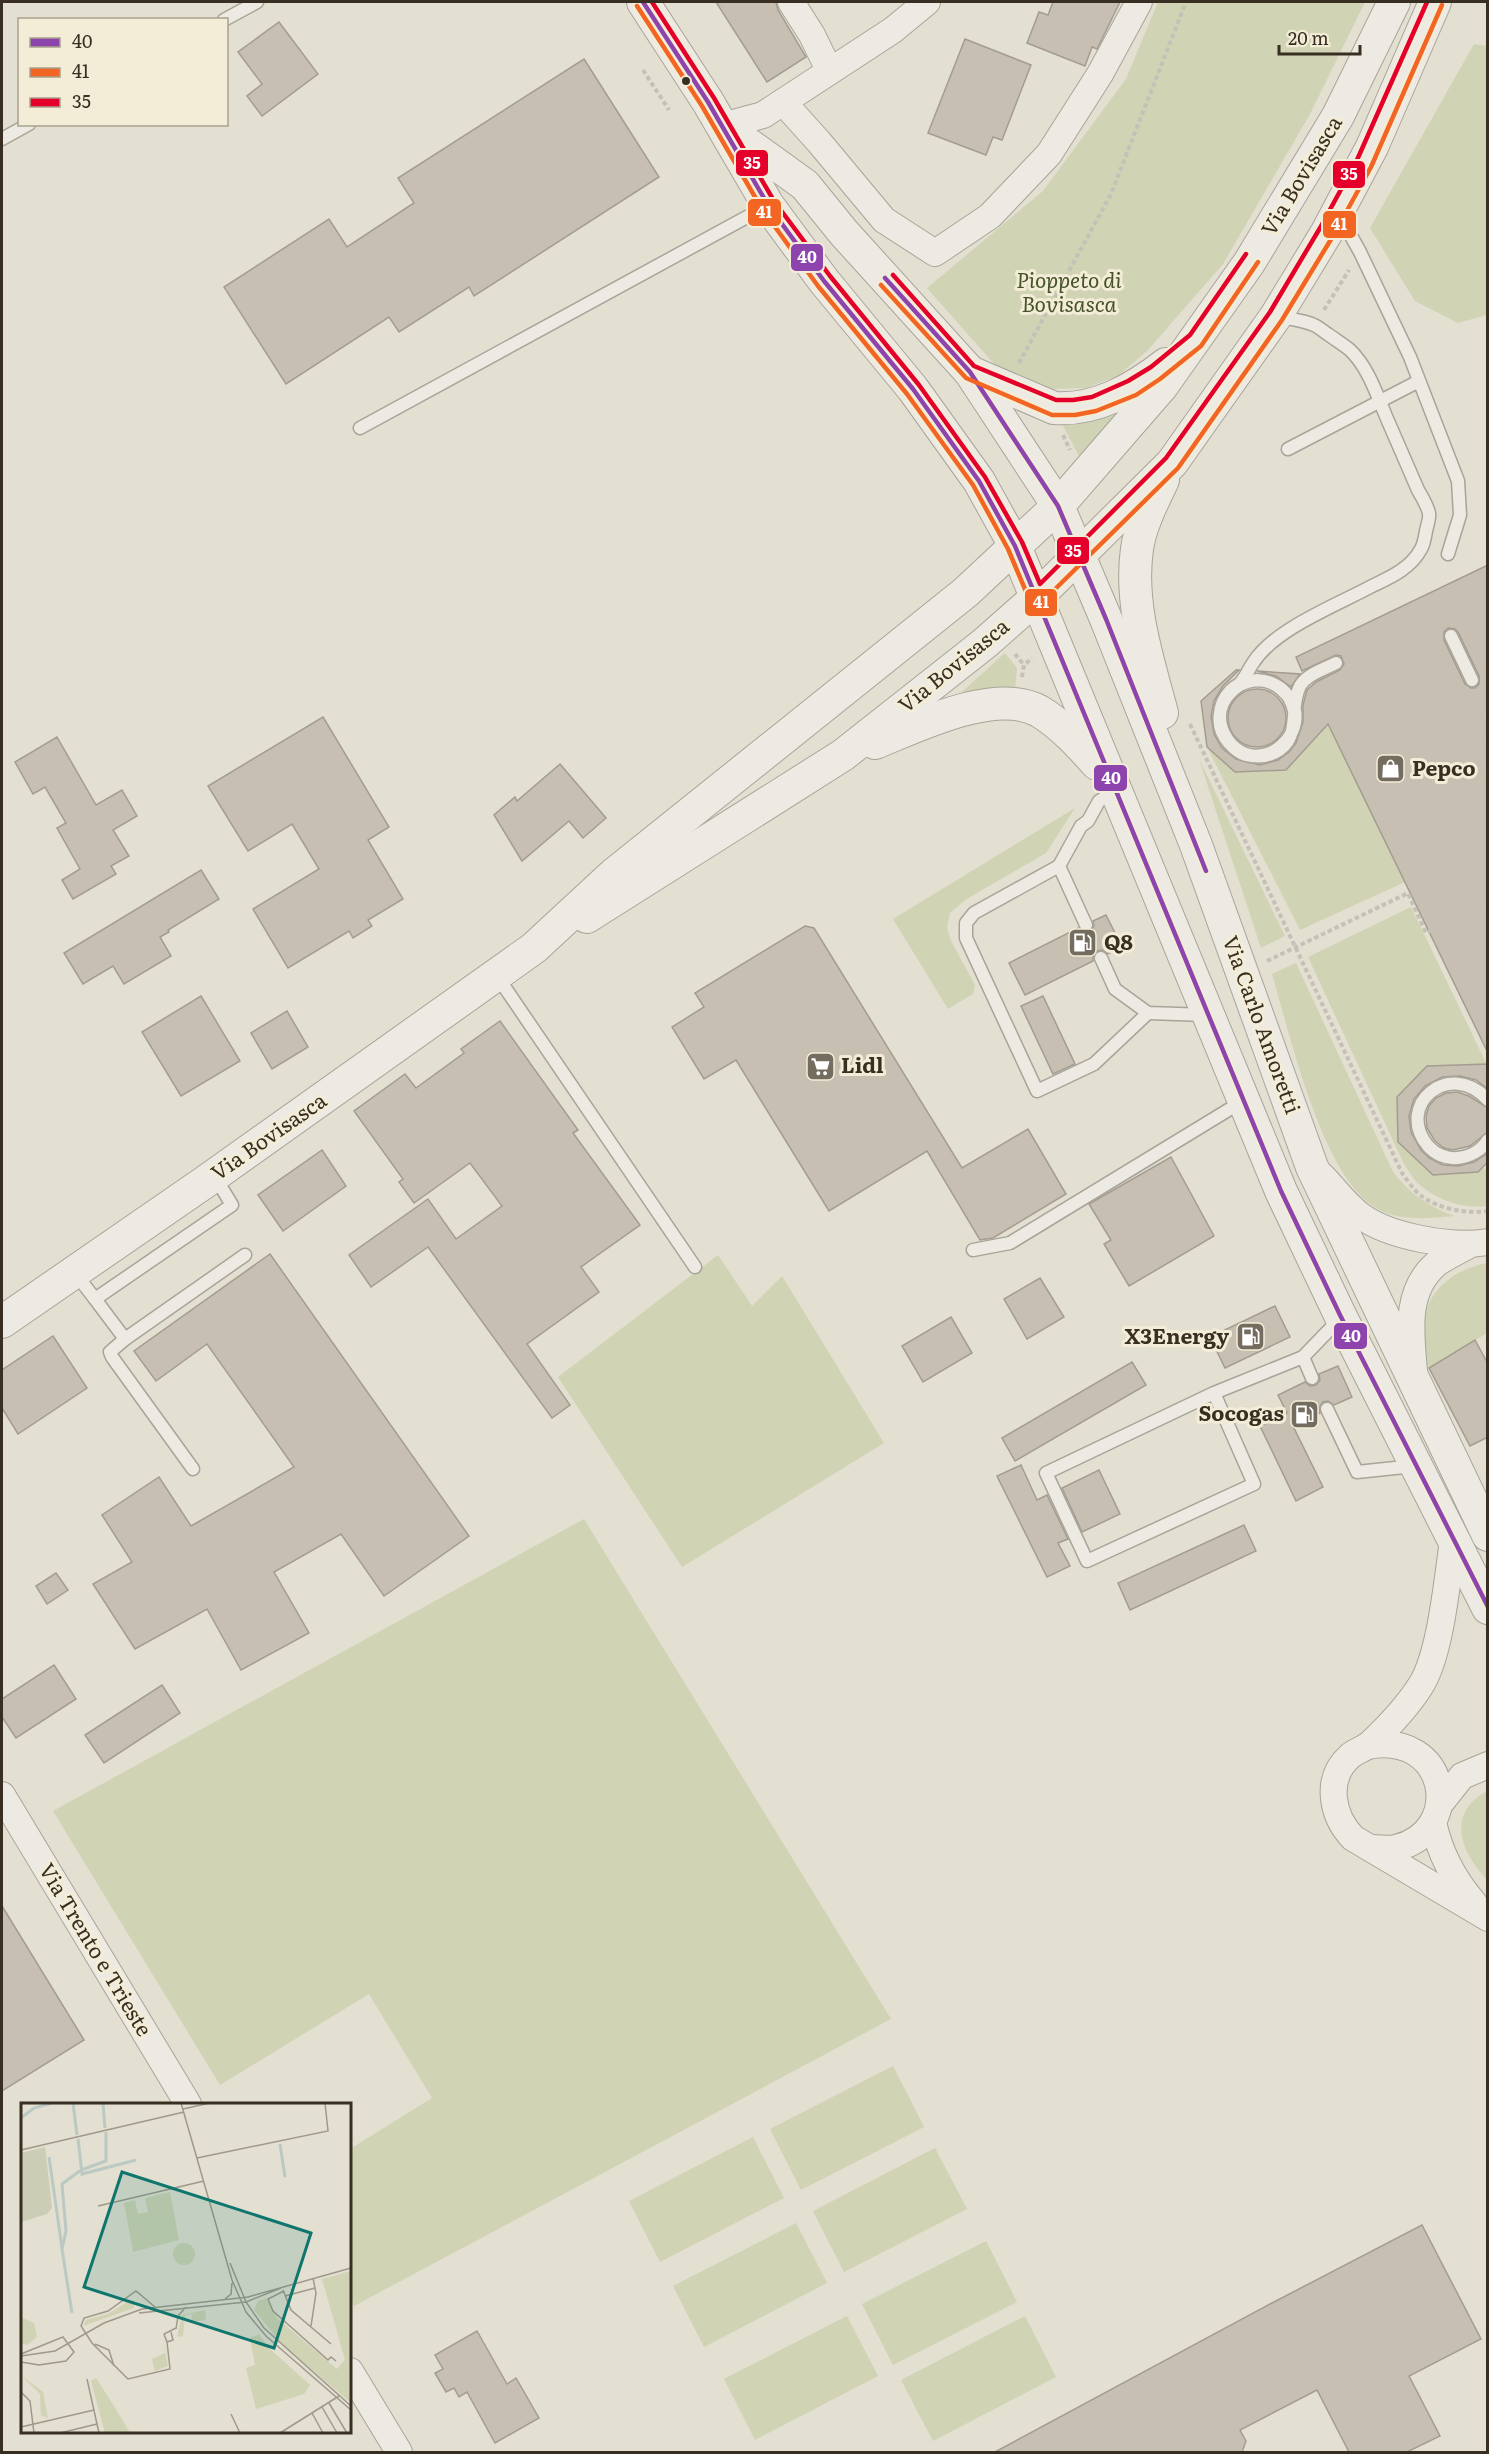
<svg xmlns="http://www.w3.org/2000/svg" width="1489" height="2454" viewBox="0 0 1489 2454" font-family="Literata,serif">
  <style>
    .green { fill: #d0d3b4 }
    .building { fill: #c7bfb2; stroke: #a49c90; stroke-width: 1.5; fill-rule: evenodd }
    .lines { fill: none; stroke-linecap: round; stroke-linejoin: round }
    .service-casing { stroke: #a9a499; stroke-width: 15 }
    .minor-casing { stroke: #a9a499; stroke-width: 28 }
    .tertiary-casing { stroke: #a9a499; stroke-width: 34 }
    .path { stroke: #c5c1b8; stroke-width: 4; stroke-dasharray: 4.5 3; stroke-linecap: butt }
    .service { stroke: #eceae2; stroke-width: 12 }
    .minor { stroke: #eceae2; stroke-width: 26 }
    .tertiary { stroke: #eceae2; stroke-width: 32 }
    .bus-1-casing { stroke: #f3edd8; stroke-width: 9 }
    .bus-2-casing { stroke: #f3edd8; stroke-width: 9 }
    .bus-3-casing { stroke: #f3edd8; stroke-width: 9 }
    .bus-1 { stroke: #8e44ad; stroke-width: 4.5 }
    .bus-2 { stroke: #f26522; stroke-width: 4.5 }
    .bus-3 { stroke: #e4002b; stroke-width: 4.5 }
    .bus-dot { fill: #382e21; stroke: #f3edd8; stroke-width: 2 }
    .labels { text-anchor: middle; stroke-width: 6; stroke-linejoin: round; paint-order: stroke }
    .street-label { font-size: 21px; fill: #382e21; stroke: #f3edd8 }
    .park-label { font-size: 21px; font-style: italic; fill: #46532a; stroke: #f3edd8 }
    .poi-label { font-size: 21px; font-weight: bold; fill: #382e21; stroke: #f3edd8; text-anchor: start }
    .inset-river { fill: none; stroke: #bac9c2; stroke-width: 3 }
    .inset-road { fill: none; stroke: #9f988b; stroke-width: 1.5 }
    .view { fill: #0f766e; fill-opacity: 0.15; stroke: #0f766e; stroke-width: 3 }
    .inset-edge { fill: none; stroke: #382e21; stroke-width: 3 }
    .line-badge { stroke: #f3edd8; stroke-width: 2 }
    .badge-label { font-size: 16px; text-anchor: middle; font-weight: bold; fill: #fff }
  </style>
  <rect width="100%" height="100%" fill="#e3dfd1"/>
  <g class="green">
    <polygon points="1158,2 1365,2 1310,114 1223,264 1148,350 1119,375 1086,388 1051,389 996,366 927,288 1043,191 1126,79"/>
    <polygon points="1474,44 1487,46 1487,315 1458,323 1415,301 1370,228"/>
    <polygon points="1118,409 1118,413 1081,456 1079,456 1060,420"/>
    <polygon points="1005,653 1017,668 1014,700 952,701"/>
    <polygon points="1327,722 1405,882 1300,930 1207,747 1235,772 1285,770 1310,744 1309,731"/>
    <polygon points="1199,759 1285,936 1261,948"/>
    <polygon points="1075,808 1046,853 965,900 950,913 947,927 951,941 975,985 973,994 948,1009 893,919"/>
    <path d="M1411,907l76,158 -60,1 -30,31 1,45 35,33 45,-3 4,-5 5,3v36c-23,3 -47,-5 -66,-20 -7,-5 -12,-15 -17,-22l-96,-207z"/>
    <path d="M1296,963l97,209c17,22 35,34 61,44 -28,3 -60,6 -84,-12 -50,-38 -80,-169 -98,-230z"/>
    <polygon points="718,1255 752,1306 782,1276 884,1443 682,1567 558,1377"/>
    <path d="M1487,1263v70l-58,35c-20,-51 5,-95 58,-105z"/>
    <polygon points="584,1519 891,2019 354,2306 350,2299 350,2149 432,2098 369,1994 220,2085 53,1811"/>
    <path d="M1487,1791v89c-27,-29 -41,-66 0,-89z"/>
    <polygon points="893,2066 924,2127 801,2190 770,2129"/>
    <polygon points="753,2137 784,2198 660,2262 629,2201"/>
    <polygon points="935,2148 967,2209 844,2272 813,2211"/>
    <polygon points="796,2223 827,2283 704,2347 673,2286"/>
    <polygon points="986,2241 1017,2302 893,2365 862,2304"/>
    <polygon points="847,2316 878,2376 755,2440 724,2379"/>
    <polygon points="1025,2316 1056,2377 933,2441 901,2380"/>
  </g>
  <g class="building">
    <polygon points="716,2 776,2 778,10 806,57 767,82"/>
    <polygon points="1053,2 1120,2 1097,49 1092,47 1085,66 1027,43 1039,12 1048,15"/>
    <polygon points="279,22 318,74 262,116 247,96 262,84 238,52"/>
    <polygon points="965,39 1031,65 1002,140 993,137 986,155 928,133"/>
    <polygon points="584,59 659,177 474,296 469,287 399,332 389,317 286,384 224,287 329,219 347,247 414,203 398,178"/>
    <path d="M1488,565v488l-160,-329 -42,46 -51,2 -28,-25 -6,-46 35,-31h3l-16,16 -9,15 -3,16 3,17 8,14 14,11 24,6 18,-5 11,-8 7,-9 7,-21v-17l4,-15 9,-8 24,-12 4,-6 -3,-8 -5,-1 -34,16 -6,-14zM1448,628l7,1 3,3 21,44v8l-4,4h-4l-6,-4 -21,-44v-8z"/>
    <polygon points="1257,671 1300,674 1291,687 1276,676"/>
    <circle cx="1257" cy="718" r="29"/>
    <polygon points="323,717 389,827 368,840 403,899 368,920 372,926 353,938 349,931 288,968 253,909 319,869 292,824 248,851 208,786"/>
    <polygon points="57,737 96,805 122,790 137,816 113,830 129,856 111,866 116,874 73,899 62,880 80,869 57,828 66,823 45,787 33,794 15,762"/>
    <polygon points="560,764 606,818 583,838 569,821 522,861 494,815 515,797 517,801"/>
    <polygon points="201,870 219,899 168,930 169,932 160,937 171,956 124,984 113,966 83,984 64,953"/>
    <polygon points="1106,915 1122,947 1108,954 1102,950 1097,951 1093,957 1093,961 1025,995 1009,963 1078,928 1085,933 1090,932 1094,926 1093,921"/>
    <polygon points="805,926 814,928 962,1168 1028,1129 1066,1194 993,1238 980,1240 927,1151 829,1211 736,1060 704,1079 672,1027 704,1007 695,993"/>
    <polygon points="201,996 240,1061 181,1096 142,1032"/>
    <polygon points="1043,996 1075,1064 1053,1074 1021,1006"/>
    <polygon points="287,1011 308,1047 272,1069 251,1033"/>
    <polygon points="500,1021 578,1130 573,1133 640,1225 581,1267 599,1292 527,1344 570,1405 552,1418 428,1247 371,1287 349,1255 428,1199 456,1239 502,1206 470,1163 414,1203 399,1182 403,1179 354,1111 405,1074 416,1088 464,1053 461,1049"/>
    <polygon points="1488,1064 1488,1089 1476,1080 1460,1076 1442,1077 1425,1086 1414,1099 1409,1116 1411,1132 1421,1150 1429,1158 1443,1165 1458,1166 1474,1162 1488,1153 1488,1162 1478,1172 1433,1175 1398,1142 1397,1097 1427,1066"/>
    <polygon points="1457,1092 1469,1096 1488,1108 1488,1132 1470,1146 1453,1150 1444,1148 1435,1141 1427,1128 1426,1116 1429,1106 1436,1098 1446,1093"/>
    <polygon points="322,1150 346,1186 283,1231 258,1195"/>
    <polygon points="1171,1157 1214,1236 1129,1286 1104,1244 1111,1240 1089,1204"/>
    <polygon points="270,1254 469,1536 384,1596 341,1534 274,1572 309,1633 241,1670 207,1609 135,1649 93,1584 132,1562 102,1515 159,1477 191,1526 294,1467 207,1344 156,1381 134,1351"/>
    <polygon points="1040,1278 1064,1317 1027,1339 1004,1299"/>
    <polygon points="1275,1306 1290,1337 1225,1368 1210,1337"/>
    <polygon points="951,1317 972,1353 923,1382 902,1346"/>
    <polygon points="53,1336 87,1388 18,1434 2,1408 2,1370"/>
    <polygon points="1475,1340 1488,1364 1488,1437 1470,1446 1429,1368"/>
    <polygon points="1132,1362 1146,1385 1015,1461 1002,1438"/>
    <polygon points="1338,1366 1352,1397 1334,1405 1328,1401 1323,1402 1319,1408 1320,1413 1293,1426 1323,1487 1296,1501 1260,1426 1287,1413 1278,1395 1305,1382 1310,1386 1316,1385 1320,1380 1319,1374"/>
    <polygon points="1021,1465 1037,1500 1047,1495 1068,1539 1058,1543 1070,1566 1047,1577 997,1476"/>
    <polygon points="1099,1470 1120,1514 1082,1532 1062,1488"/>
    <polygon points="1244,1525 1256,1551 1130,1610 1118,1583"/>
    <polygon points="56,1573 68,1590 47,1604 36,1586"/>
    <polygon points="54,1665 76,1699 16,1738 2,1717 2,1699"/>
    <polygon points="162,1685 180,1713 104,1763 85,1735"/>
    <polygon points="2,1906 84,2040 2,2091"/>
    <polygon points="1422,2225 1481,2339 1409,2376 1440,2436 1407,2452 1349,2452 1317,2390 1240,2430 1246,2441 1242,2452 995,2452 1272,2303"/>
    <polygon points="477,2331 507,2384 516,2378 539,2418 495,2443 467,2392 459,2397 454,2388 446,2392 435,2373 443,2369 435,2355"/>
  </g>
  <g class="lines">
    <defs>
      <g id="service">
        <polyline points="224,20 257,2"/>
        <polyline points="2,139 29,124"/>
        <polyline points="1340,216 1360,252 1410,357 1458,481 1460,515 1448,554"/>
        <path d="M1277,316c12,3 26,4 37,9 5,2 10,7 15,10 7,5 15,10 21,15 19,18 28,48 38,71 10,23 20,46 30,69 4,7 9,15 11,23 1,5 -2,13 -3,18 -1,6 -2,13 -5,18 -10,19 -30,28 -49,37 -35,19 -98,43 -119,77 -5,7 -8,16 -14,21 -6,7 -12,10 -16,19 -5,12 -4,24 3,35 29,49 100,-12 55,-49 -35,-29 -82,20 -52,54 27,31 78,0 63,-39 -9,-25 -43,-32 -62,-13 -28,30 7,79 44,62 29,-14 14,-44 26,-67 7,-12 25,-17 36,-23"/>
        <polyline points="360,428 767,206"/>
        <polyline points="1288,449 1419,381"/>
        <polyline points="1451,636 1472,680"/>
        <polyline points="1059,866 974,913 966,923 966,938 1037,1091 1094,1064 1148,1013"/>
        <polyline points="1086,925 1059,866 1081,826 1088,821 1099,801 1115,791"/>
        <polyline points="1101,958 1115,989 1148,1013 1207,1015"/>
        <polyline points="497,976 695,1267"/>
        <path d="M1488,1100c-38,-42 -94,5 -60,46 7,8 18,13 29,12 12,-1 24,-7 31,-18"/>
        <polyline points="973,1250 1010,1243 1243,1101"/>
        <polyline points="75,1273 95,1299 232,1205 215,1177"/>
        <polyline points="95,1299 125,1339 245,1255"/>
        <polyline points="125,1339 110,1352 112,1357 193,1469"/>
        <polyline points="1312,1378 1303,1357 1331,1328 1339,1316"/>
        <polyline points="1214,1393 1254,1484 1087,1561 1046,1473 1214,1393 1303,1357"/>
        <polyline points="1327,1409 1357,1472 1414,1466"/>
      </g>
      <g id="minor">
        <polyline points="791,2 812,35 829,70"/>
        <polyline points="783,102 819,142 884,220 935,253 990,216 1049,154 1100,74 1139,2"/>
        <polyline points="722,126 763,115 893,30 927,2"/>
        <path d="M1321,1175c13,13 25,30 40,41 29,21 91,32 127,26"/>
        <path d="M1414,1371c-3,-37 -10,-79 22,-107 9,-7 23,-13 33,-19"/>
        <path d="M1453,1541c-6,39 -12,112 -32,144 -13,21 -33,42 -51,59 -6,5 -14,7 -20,12 -26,23 -18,60 3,82l135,80"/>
        <path d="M1367,1746c82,-16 98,86 29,102 -7,2 -16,0 -23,0"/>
        <polyline points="2,1795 188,2104"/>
        <polyline points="1439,1805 1462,1776 1488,1765"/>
        <path d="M1433,1822c7,32 20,57 41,81"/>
        <polyline points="350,2371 399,2452"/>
      </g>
      <g id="tertiary">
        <polyline points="643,2 708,102 768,205 824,281 913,389 979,481 1015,546 1281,1191 1340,1315 1488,1608"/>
        <polyline points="730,131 805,185 844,233 970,372 1058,506 1106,619 1196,845 1312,1167 1488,1535"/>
        <path d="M970,372l84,36c42,3 80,-19 112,-44"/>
        <path d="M1162,713c-14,-53 -33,-109 -25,-164 3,-23 16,-48 26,-69"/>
        <path d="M875,743c42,-17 120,-56 164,-32 23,14 40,33 58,53"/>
        <polyline points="587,917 843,755 985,643 1037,597 1172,463 1276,316 1327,232 1372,147 1435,2"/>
        <polyline points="2,1322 205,1182 534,948 614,874 966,592 1058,506 1162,386 1249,263 1338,116 1394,2"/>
      </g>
    </defs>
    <use href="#service" class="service-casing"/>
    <use href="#minor" class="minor-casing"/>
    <use href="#tertiary" class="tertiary-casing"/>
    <g class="path">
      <polyline points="643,70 669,110"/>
      <polyline points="1324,310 1349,270"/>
      <polyline points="1019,363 1111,194 1186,2"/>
      <polyline points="1063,435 1070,450"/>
      <polyline points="1015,654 1024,665"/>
      <polyline points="1022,677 1024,665 1032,658"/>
      <polyline points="1478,700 1488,719"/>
      <polyline points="1463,707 1480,742"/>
      <path d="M1190,724l212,449c5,7 11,16 18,22 18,14 46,19 68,16"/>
      <polyline points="1488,738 1473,745 1488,775"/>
      <polyline points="1267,961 1408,893 1426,933 1488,903"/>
    </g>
    <use href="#service" class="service"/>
    <use href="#minor" class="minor"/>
    <use href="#tertiary" class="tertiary"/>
    <defs>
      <g id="bus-1">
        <polyline points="643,2 708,102 768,205 824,281 913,389 979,481 1015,546 1281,1191 1340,1315 1488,1607"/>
        <polyline points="885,278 970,372 1058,506 1106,619 1206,871"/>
      </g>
      <g id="bus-2">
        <polyline points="637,6 702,106 762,209 818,286 907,394 973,485 1008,549 1030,601 1037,604 1042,602 1178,468 1282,320 1333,236 1371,167 1442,5"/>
        <polyline points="881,285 966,378 1052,415 1075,415 1096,411 1136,395 1160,379 1201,346 1258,262"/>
      </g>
      <g id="bus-3">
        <polyline points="652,2 714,98 774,201 830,276 919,385 985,477 1022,542 1040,584 1166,458 1270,312 1320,228 1357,160 1427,2"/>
        <polyline points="893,275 974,366 1056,400 1073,400 1092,397 1128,381 1151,367 1190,335 1246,254"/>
      </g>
    </defs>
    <use href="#bus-1" class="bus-1-casing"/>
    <use href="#bus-2" class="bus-2-casing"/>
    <use href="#bus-3" class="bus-3-casing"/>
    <use href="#bus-1" class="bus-1"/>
    <use href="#bus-2" class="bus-2"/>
    <use href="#bus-3" class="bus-3"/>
  </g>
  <defs>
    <symbol id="shop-square" viewBox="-11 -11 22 22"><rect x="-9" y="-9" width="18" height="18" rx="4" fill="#746c5f" stroke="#f3edd8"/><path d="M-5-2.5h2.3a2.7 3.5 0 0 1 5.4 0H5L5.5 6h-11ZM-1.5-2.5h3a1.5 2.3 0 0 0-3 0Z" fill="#fff"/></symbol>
    <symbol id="fuel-square" viewBox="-11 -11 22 22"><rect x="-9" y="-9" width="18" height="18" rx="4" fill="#746c5f" stroke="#f3edd8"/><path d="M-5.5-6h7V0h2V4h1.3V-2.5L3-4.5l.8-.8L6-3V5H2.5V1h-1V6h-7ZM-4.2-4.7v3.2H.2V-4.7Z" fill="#fff"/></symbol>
    <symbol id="supermarket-square" viewBox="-11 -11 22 22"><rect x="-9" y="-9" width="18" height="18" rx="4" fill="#746c5f" stroke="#f3edd8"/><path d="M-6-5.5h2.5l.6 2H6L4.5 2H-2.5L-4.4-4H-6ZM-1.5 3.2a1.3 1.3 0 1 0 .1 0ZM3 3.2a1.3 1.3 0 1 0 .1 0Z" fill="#fff"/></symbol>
  </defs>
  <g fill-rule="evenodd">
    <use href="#shop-square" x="1374" y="752" width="33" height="33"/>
    <use href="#fuel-square" x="1066" y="926" width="33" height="33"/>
    <use href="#supermarket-square" x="804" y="1050" width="33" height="33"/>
    <use href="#fuel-square" x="1234" y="1320" width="33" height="33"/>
    <use href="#fuel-square" x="1288" y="1398" width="33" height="33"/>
  </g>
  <circle class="bus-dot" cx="686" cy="81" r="5"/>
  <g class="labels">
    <g class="street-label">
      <text transform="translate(1302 176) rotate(-59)" y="7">Via Bovisasca</text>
      <text transform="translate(954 666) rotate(-39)" y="7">Via Bovisasca</text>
      <text transform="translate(1261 1025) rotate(70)" y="7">Via Carlo Amoretti</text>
      <text transform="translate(269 1137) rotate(-35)" y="7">Via Bovisasca</text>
      <text transform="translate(95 1950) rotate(59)" y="7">Via Trento e Trieste</text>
    </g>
    <g class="park-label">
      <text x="1069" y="288">Pioppeto di<tspan x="1069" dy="24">Bovisasca</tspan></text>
    </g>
    <g class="poi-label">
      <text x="1412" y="776">Pepco</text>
      <text x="1104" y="950">Q8</text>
      <text x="841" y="1073">Lidl</text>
      <text x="1229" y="1344" text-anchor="end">X3Energy</text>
      <text x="1284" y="1421" text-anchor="end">Socogas</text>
    </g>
  </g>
  <g transform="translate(21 2103)">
    <rect width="330" height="330" fill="#e3dfd1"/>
    <path d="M149,89l9,48 -46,12 -9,-49 11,-3 3,14 10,-2 -3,-14zM152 151a11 11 0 1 1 22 0a11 11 0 1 1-22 0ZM330,168v132l-71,-61 -26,-32 4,-9 8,-3 11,20 60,51 8,-9 -23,-81zM109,197l4,1v7l-51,18 3,-6 22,-6zM184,207l1,10 -15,2 1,-8 -7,1 -2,21 -6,1 5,-22zM1,215l12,5 3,14 -10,8 -6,-2zM238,231l11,15 40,36 -6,9 -48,15 -10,-41 9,-3 -5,-27zM142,237l5,26 -13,5 -3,-12 13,-6zM0,272l22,17 5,26 -7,-3 -1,-21zM75,275l18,28 16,27h-25l-14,-52z" fill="#d0d3b4"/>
    <path d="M24,44l7,61 -5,6 -26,8v-69z" fill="#cbcdb4"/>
    <path class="inset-river" d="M52,0l4,32M82,0l2,25M0,15l13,-10 18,-5M57,36l4,35 54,-14M259,41l5,33M28,54l13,91M51,210l-10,-64 4,-18 -4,-47 19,-14 25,-9v-29"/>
    <path class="inset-road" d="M160,0l51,177 14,32 20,24 85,74M162,6l27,-6M0,47l163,-38M176,55l131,-27 -3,-28M77,103l106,-25M209,160l16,39 18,26 87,78M262,187l8,20 40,34M263,188l-16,8 5,12 55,49 3,-3 5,4M264,193l30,-8M204,196l6,-5 1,-11M134,204l-19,-16 -28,20 -24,7 -3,8 11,17 36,36 42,-10 -3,-27M118,210l107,-11 35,-14M290,223l5,-33 -3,-15M155,226l2,-13 8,-9M150,229l2,8 -6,2 -3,-8 12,-6M74,241l14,6 5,16M0,251l42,-17 11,15 -8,9 -27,4 -18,-3M0,253l34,-5 49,-28 38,-14 106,-12 103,-29M66,276l12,54M0,289l9,9 4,32M308,300l18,30M301,304l15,26M291,310l11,20M210,311l9,19M0,324l73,-17M39,330l37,-9M259,330l59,-37"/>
    <path class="view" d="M101,69l189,61 -37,115 -190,-61z"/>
    <rect width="330" height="330" class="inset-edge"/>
  </g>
  <g class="line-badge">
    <rect x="735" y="149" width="34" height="28" rx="6" fill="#e4002b"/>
    <rect x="1332" y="160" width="34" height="29" rx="6" fill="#e4002b"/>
    <rect x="747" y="198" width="35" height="29" rx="6" fill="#f26522"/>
    <rect x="1322" y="210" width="35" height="29" rx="6" fill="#f26522"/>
    <rect x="790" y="243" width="34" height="29" rx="6" fill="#8e44ad"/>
    <rect x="1056" y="536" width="34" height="29" rx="6" fill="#e4002b"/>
    <rect x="1024" y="588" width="34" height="29" rx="6" fill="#f26522"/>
    <rect x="1093" y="764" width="35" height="28" rx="6" fill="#8e44ad"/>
    <rect x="1333" y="1322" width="35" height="28" rx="6" fill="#8e44ad"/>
  </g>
  <g class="badge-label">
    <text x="752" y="169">35</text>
    <text x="1349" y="180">35</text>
    <text x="764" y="218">41</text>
    <text x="1339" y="230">41</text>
    <text x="807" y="263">40</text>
    <text x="1073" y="557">35</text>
    <text x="1041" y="608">41</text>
    <text x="1111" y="784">40</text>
    <text x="1351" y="1342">40</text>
  </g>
  <rect width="1489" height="2454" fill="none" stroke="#382e21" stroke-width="6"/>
  <rect x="18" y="18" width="210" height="108" fill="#f3edd8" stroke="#a8a18f" stroke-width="1.5"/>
  <rect x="30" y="38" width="30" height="9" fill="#8e44ad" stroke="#a8a18f" stroke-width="1.5"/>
  <text x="72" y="48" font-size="18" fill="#382e21">40</text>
  <rect x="30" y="68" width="30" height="9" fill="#f26522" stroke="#a8a18f" stroke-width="1.5"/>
  <text x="72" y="78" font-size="18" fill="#382e21">41</text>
  <rect x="30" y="98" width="30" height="9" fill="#e4002b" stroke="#a8a18f" stroke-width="1.5"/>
  <text x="72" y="108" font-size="18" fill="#382e21">35</text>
  <path d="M1279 45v9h81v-9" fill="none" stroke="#382e21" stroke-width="3"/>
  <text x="1288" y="45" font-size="18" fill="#382e21" stroke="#f3edd8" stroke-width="4.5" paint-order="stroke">20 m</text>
</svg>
